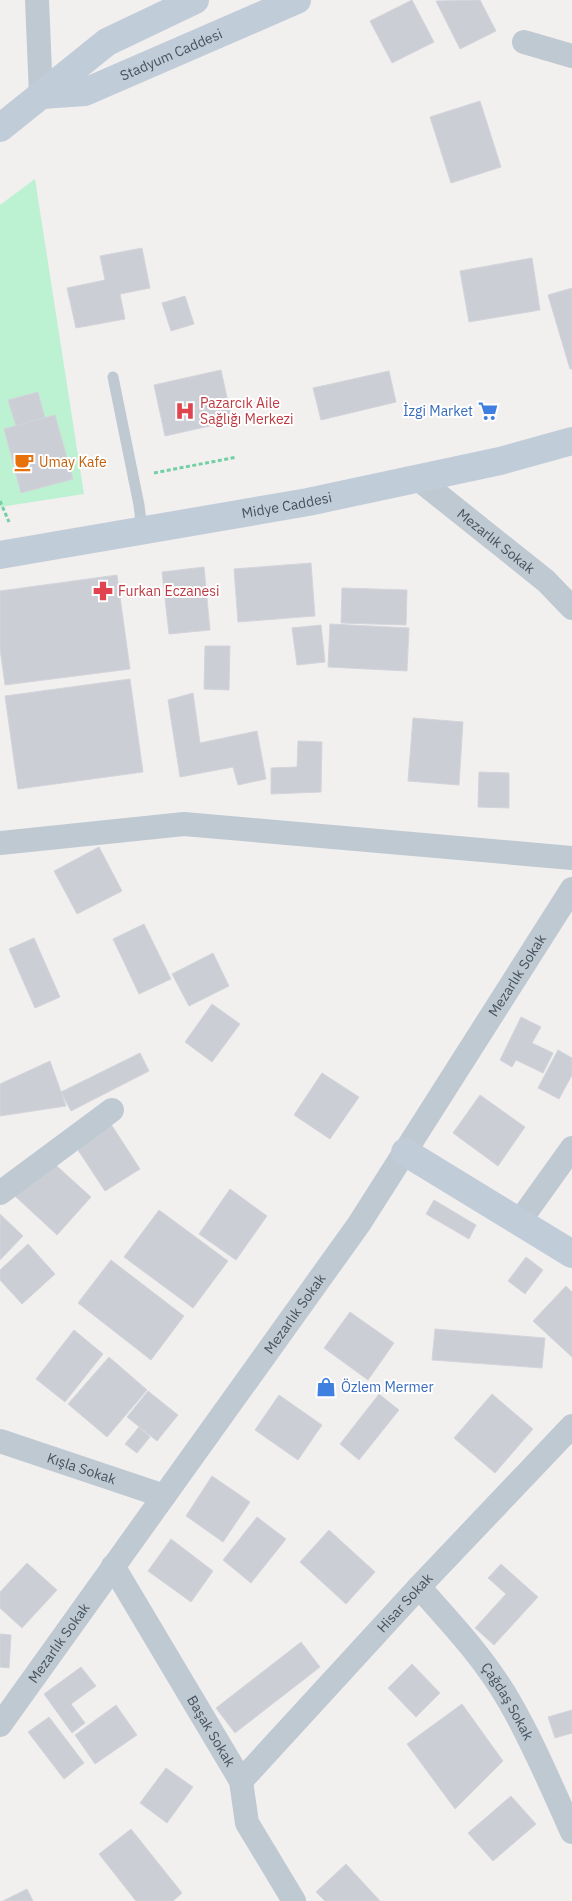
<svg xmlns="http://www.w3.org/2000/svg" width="572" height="1901" viewBox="0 0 572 1901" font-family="'IBM Plex Sans',sans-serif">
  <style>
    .green { fill: #bcf1d2 }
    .building { fill: #cbced4; stroke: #d3d5db }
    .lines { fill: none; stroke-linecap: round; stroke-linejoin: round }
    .path { stroke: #73d0a4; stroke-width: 3; stroke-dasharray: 4 2.5; stroke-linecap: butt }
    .lane { stroke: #bfc9d2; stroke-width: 11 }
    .street { stroke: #bfc9d2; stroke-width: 24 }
    .secondary { stroke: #c1ccd9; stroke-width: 28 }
    .labels { text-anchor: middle; stroke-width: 4; stroke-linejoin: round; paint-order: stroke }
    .street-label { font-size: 14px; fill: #46525d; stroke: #fff }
    .health-label { font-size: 14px; fill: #be3a42; stroke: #fff; text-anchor: start }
    .shop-label { font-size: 14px; fill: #366cbe; stroke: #fff; text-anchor: end }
    .food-label { font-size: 14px; fill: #c56008; stroke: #fff; text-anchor: start }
  </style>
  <rect width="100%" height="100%" fill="#f2efef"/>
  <polygon class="green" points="35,179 84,494 0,507 0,205"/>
  <g class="building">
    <polygon points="412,0 434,42 392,63 370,21"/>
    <polygon points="480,0 496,31 460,49 436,1"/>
    <polygon points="480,101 501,167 451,183 430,117"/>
    <polygon points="142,248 150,288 120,294 125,319 76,328 67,288 105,280 100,256"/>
    <polygon points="532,258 540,310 469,322 460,271"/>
    <polygon points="572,288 572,369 570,369 548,295"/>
    <polygon points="185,296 194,324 171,331 162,303"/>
    <polygon points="221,370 232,421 165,436 154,385"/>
    <polygon points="389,371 396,402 321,420 313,388"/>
    <polygon points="38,392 45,418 16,426 8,400"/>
    <polygon points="55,415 73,479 21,493 4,429"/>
    <polygon points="311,563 315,616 238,622 234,569"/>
    <polygon points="204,567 210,630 169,634 162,572"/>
    <polygon points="117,575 130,669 5,685 0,649 0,591"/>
    <polygon points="342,588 407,590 406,625 341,623"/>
    <polygon points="330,624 409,628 407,671 328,667"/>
    <polygon points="321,625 325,662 297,665 292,628"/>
    <polygon points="205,646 230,646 229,690 204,689"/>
    <polygon points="130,679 143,772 18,789 5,696"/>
    <polygon points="193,693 200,743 257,731 266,779 238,785 233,767 180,777 168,700"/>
    <polygon points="413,718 463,722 459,785 408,781"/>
    <polygon points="298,741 322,742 321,792 271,794 271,768 297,767"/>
    <polygon points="479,772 509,773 509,808 478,807"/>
    <polygon points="99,847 122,891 77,914 54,871"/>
    <polygon points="144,924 171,979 139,994 113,939"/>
    <polygon points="34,938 60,997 35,1008 9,949"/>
    <polygon points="213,953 229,986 189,1006 172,974"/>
    <polygon points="212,1004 240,1024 212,1062 185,1042"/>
    <polygon points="521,1017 541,1027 532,1043 553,1053 543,1073 516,1060 512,1067 500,1060"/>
    <polygon points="558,1050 572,1058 572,1075 559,1099 538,1088"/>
    <polygon points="140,1053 149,1071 71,1111 61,1092"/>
    <polygon points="50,1061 66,1106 0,1116 0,1084"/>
    <polygon points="322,1073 359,1097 330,1139 294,1115"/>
    <polygon points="480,1095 525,1127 498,1166 453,1133"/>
    <polygon points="109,1121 140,1169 105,1191 74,1144"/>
    <polygon points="49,1159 91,1197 57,1235 15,1196"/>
    <polygon points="230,1189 267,1216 236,1260 199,1234"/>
    <polygon points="434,1200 476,1225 469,1239 426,1214"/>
    <polygon points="159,1210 228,1261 193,1308 124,1257"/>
    <polygon points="0,1214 23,1236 0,1260"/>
    <polygon points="28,1244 55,1274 22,1304 0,1280 0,1270"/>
    <polygon points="526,1257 543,1270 525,1294 508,1281"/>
    <polygon points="111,1260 184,1316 151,1360 78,1303"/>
    <polygon points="566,1286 572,1292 572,1357 533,1321"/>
    <polygon points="350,1312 394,1343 368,1380 324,1348"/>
    <polygon points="435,1329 545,1338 542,1368 432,1360"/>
    <polygon points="74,1330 103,1354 65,1402 36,1379"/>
    <polygon points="109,1357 147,1390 107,1437 68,1404"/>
    <polygon points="148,1391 178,1415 157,1441 127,1417"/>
    <polygon points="379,1394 399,1410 359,1460 340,1444"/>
    <polygon points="492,1394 533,1429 495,1473 454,1438"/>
    <polygon points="279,1395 322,1425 298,1460 255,1430"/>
    <polygon points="139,1427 150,1437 137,1453 125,1444"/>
    <polygon points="212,1476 250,1502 223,1542 186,1516"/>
    <polygon points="257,1517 286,1539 251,1583 223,1560"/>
    <polygon points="329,1530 375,1572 346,1604 300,1562"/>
    <polygon points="171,1539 213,1571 191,1602 148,1571"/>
    <polygon points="27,1563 57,1590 22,1628 0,1608 0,1592"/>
    <polygon points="501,1564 538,1597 494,1645 475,1628 506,1594 488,1578"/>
    <polygon points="0,1634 11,1635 9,1668 0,1667"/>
    <polygon points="301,1642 320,1667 235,1733 216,1708"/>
    <polygon points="412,1664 440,1693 416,1717 388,1688"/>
    <polygon points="81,1667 96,1686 71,1704 85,1723 72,1733 44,1694"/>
    <polygon points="462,1704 503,1761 455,1809 407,1744"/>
    <polygon points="116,1705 137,1735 95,1764 75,1735"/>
    <polygon points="572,1710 572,1733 555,1738 548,1717"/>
    <polygon points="49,1717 84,1763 64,1779 28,1732"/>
    <polygon points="166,1768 193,1787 167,1823 140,1803"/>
    <polygon points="511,1796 536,1824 493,1861 468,1833"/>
    <polygon points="131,1829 182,1893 173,1901 136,1901 99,1854"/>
    <polygon points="346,1864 380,1901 325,1901 316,1892"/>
    <polygon points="27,1889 33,1901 3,1901"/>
  </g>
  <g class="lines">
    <g class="path">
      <polyline points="154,473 237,457"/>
      <polyline points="0,501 9,522"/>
    </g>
    <polyline class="lane" points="113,377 139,505 142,530"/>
    <g class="street">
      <polyline points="37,0 41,95"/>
      <polyline points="524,42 572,56"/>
      <path id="s1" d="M417,478l129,103 26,27"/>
      <polyline points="0,843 184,824 572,858"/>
      <polyline points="0,1193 112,1110"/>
      <polyline points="519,1222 572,1148"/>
      <path id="s2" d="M0,1441l164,55"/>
      <path id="s3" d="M113,1566l128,215 6,42 47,78"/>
      <path id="s4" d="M419,1587c32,36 66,72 90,114 24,41 43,87 63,131"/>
      <path id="s5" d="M0,1725l359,-501 213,-335"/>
      <path id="s6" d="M241,1781l178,-194 153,-161"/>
    </g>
    <g class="secondary">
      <path id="s7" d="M41,95l44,-3 212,-92"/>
      <polyline points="0,128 107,42 195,0"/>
      <path id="s8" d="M0,555l308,-53 192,-41 72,-20"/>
      <polyline points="405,1152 572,1254"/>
    </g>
  </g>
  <defs>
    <symbol id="hospital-bare" viewBox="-9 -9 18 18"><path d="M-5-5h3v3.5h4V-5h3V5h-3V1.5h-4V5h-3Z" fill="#e0444e" stroke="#fff" stroke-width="2.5" paint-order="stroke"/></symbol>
    <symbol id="supermarket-bare" viewBox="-9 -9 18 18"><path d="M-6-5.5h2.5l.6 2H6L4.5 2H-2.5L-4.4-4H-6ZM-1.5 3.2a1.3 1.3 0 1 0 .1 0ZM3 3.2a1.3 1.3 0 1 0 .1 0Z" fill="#3f7fe0" stroke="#fff" stroke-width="2.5" paint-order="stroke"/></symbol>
    <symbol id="cafe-bare" viewBox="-9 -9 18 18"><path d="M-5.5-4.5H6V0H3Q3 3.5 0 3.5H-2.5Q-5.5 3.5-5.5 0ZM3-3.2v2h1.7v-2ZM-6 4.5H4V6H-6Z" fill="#e8710a" stroke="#fff" stroke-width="2.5" paint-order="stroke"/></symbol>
    <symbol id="pharmacy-bare" viewBox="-9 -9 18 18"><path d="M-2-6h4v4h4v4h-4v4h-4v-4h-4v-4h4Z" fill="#e0444e" stroke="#fff" stroke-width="2.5" paint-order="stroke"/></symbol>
    <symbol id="shop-bare" viewBox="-9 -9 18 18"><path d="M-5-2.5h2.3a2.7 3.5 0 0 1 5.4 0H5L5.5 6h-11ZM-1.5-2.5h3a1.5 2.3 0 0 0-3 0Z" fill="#3f7fe0" stroke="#fff" stroke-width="2.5" paint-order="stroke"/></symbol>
  </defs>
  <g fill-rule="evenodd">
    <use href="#hospital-bare" x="171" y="397" width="28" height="28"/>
    <use href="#supermarket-bare" x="474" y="397" width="28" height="28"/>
    <use href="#cafe-bare" x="10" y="448" width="28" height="28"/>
    <use href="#pharmacy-bare" x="89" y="577" width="28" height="28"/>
    <use href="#shop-bare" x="312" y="1373" width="28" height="28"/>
  </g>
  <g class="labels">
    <g class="street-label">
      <text dy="5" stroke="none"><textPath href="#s7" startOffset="138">Stadyum Caddesi</textPath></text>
      <text dy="5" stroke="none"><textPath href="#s8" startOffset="291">Midye Caddesi</textPath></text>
      <text dy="5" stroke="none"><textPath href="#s1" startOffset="101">Mezarlık Sokak</textPath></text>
      <text dy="5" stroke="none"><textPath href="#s5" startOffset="911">Mezarlık Sokak</textPath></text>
      <text dy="5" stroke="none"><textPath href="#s5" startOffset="506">Mezarlık Sokak</textPath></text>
      <text dy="5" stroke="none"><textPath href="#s2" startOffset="86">Kışla Sokak</textPath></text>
      <text dy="5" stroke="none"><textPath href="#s6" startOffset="242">Hisar Sokak</textPath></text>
      <text dy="5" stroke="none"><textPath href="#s5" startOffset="101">Mezarlık Sokak</textPath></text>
      <text dy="5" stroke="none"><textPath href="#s4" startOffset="145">Çağdaş Sokak</textPath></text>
      <text dy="5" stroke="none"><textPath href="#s3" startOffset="192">Başak Sokak</textPath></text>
    </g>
    <g class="health-label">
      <text x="200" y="408">Pazarcık Aile<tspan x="200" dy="16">Sağlığı Merkezi</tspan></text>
      <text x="118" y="596">Furkan Eczanesi</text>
    </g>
    <g class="shop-label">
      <text x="473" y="416">İzgi Market</text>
      <text x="341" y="1392" text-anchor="start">Özlem Mermer</text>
    </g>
    <g class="food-label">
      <text x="39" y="467">Umay Kafe</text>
    </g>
  </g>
</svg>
